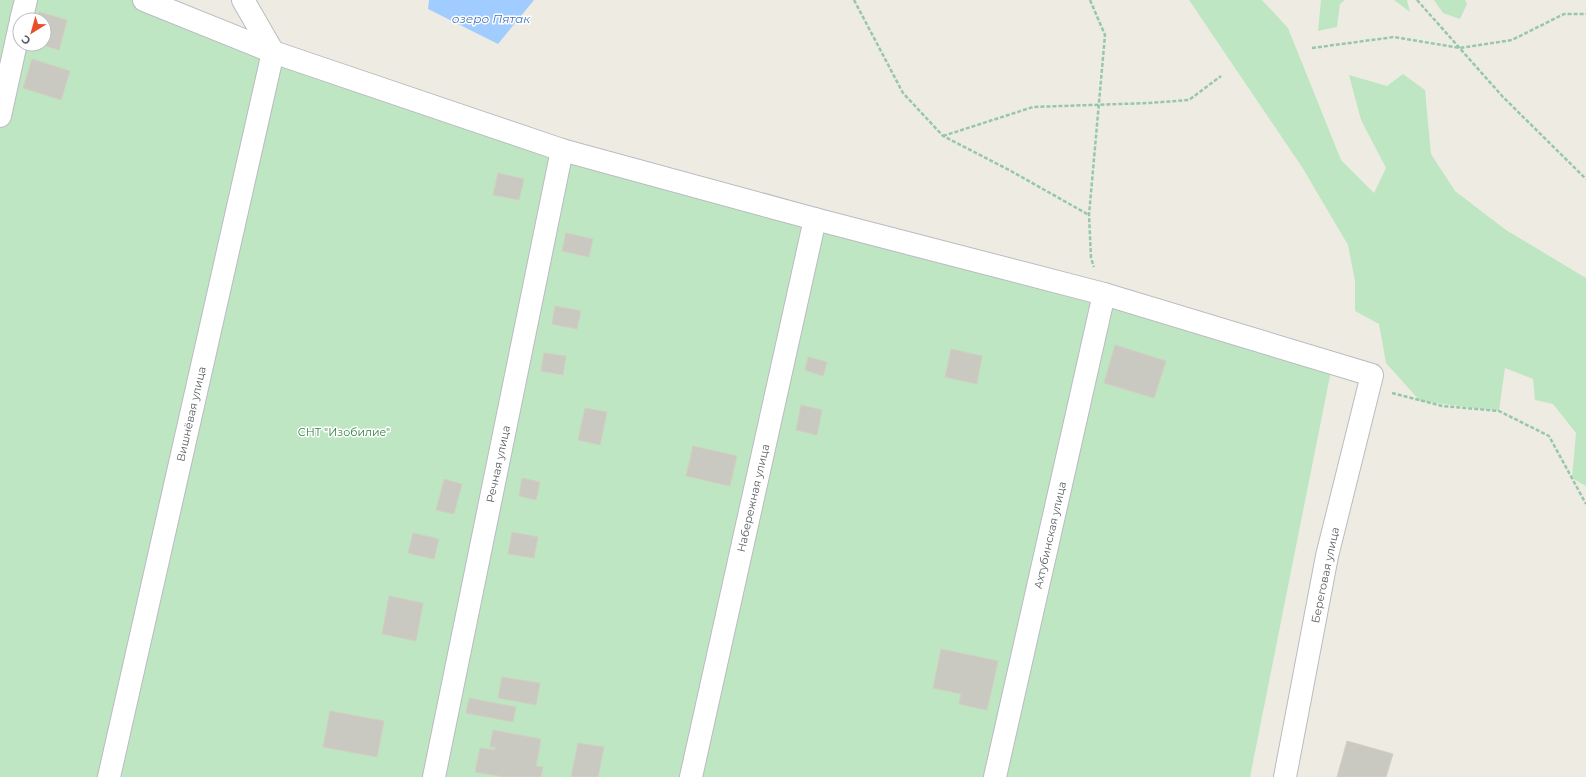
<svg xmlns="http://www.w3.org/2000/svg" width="1586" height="777" viewBox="0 0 1586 777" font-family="Montserrat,sans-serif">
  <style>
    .green { fill: #bee6c2; fill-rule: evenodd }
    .water { fill: #a1ccff }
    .building { fill: #cac9c1; stroke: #d2cfc0 }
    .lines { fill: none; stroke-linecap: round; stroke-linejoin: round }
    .minor-casing { stroke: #babbc1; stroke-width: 24 }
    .path { stroke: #97c7aa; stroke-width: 2.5; stroke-dasharray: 4 2; stroke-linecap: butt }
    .minor { stroke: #fff; stroke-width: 22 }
    .labels { text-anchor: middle; stroke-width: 3; stroke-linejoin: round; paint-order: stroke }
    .street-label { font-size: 11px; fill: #5a5d63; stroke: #fff }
    .park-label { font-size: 11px; fill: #32833f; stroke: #fff }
    .water-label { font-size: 12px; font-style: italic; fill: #4174c5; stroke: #fff }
  </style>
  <rect width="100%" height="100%" fill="#eeece2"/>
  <g class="green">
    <path d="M0,0h136l418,140 247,69 271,65 261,87 -83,416h-1250zM20,20h24v24h-24z"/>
    <polygon points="1189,0 1262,0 1288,28 1341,160 1374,193 1386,168 1361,120 1349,75 1387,86 1403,74 1425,90 1431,154 1455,191 1506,230 1586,278 1586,486 1572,478 1576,433 1553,404 1535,400 1533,379 1505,368 1499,411 1420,401 1386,363 1379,324 1355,311 1355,281 1348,245 1302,167"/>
    <polygon points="1321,0 1345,0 1340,4 1337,27 1318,31"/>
    <polygon points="1394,0 1407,0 1410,12"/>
    <polygon points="1434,0 1465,0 1467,4 1460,19 1443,13"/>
  </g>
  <polygon class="water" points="429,0 534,0 498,44 428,9"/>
  <g class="building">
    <polygon points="39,12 67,20 59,50 40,44 44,44 44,20 37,20"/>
    <polygon points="32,59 70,71 61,100 23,88"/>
    <polygon points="498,173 524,179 519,200 493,195"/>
    <polygon points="566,233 593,239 589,257 562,251"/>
    <polygon points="555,306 581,311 577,329 552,324"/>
    <polygon points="1115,345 1166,361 1154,398 1104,383"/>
    <polygon points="951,349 982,356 977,384 945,377"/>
    <polygon points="544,353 566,356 563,375 541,371"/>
    <polygon points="808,357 827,362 823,376 805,370"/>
    <polygon points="801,405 822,410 817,435 796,430"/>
    <polygon points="585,408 607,412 600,445 578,440"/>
    <polygon points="693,446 737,456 730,486 686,476"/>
    <polygon points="522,478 540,482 536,500 519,496"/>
    <polygon points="444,479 462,484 454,514 436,510"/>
    <polygon points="512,532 538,537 534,558 508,554"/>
    <polygon points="413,533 439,539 434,559 408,553"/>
    <polygon points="389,596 423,603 416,641 382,634"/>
    <polygon points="941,649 998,661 987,710 959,704 961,694 933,688"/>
    <polygon points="502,677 540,683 536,705 498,698"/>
    <polygon points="469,698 516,707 513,722 466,713"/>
    <polygon points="330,711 384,721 377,757 323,747"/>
    <polygon points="493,730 541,739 536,766 543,767 541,777 504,777 475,772 480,748 495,750 495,747 490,747"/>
    <polygon points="1347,741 1393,754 1386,777 1337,777"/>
    <polygon points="578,743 604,747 598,777 571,777"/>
  </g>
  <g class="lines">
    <defs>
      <g id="minor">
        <polyline points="144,0 273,52 562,150 815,219 1104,294 1372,375 1327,556 1285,777"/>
        <polyline points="21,20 26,0"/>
        <polyline points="0,116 20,25"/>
        <polyline points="109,777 273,52 243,0"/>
        <polyline points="434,777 562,150"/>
        <polyline points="691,777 815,219"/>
        <polyline points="995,777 1104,294"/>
      </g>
    </defs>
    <use href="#minor" class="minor-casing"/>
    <g class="path">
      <polyline points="854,0 903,93 943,136 1011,171 1089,215"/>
      <polyline points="1090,0 1105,35 1089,215 1091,258 1094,267"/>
      <polyline points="1417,0 1503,97 1586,179"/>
      <polyline points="1312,48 1394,37 1460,48 1512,40 1564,14 1586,14"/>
      <polyline points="943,136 1033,107 1149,103 1189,100 1221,76"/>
      <polyline points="1392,393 1442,406 1499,411 1549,436 1586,504"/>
    </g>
    <use href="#minor" class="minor"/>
  </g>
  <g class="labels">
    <g class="street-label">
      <text transform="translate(191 414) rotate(-77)" y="4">Вишнёвая улица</text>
      <text transform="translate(498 464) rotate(-78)" y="4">Речная улица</text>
      <text transform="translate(753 498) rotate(-77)" y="4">Набережная улица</text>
      <text transform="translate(1050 535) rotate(-77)" y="4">Ахтубинская улица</text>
      <text transform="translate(1325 575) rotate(-78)" y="4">Береговая улица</text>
    </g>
    <g class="park-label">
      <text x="344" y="436">СНТ "Изобилие"</text>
    </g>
    <g class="water-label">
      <text x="491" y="23">озеро Пятак</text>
    </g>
  </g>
  <g transform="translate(32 32) rotate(217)"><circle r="19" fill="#ffffff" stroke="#bdbec1"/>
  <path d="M0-3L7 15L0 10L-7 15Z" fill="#ec4d2a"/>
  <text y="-6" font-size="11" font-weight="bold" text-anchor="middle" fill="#5a5d63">С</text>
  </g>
</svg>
